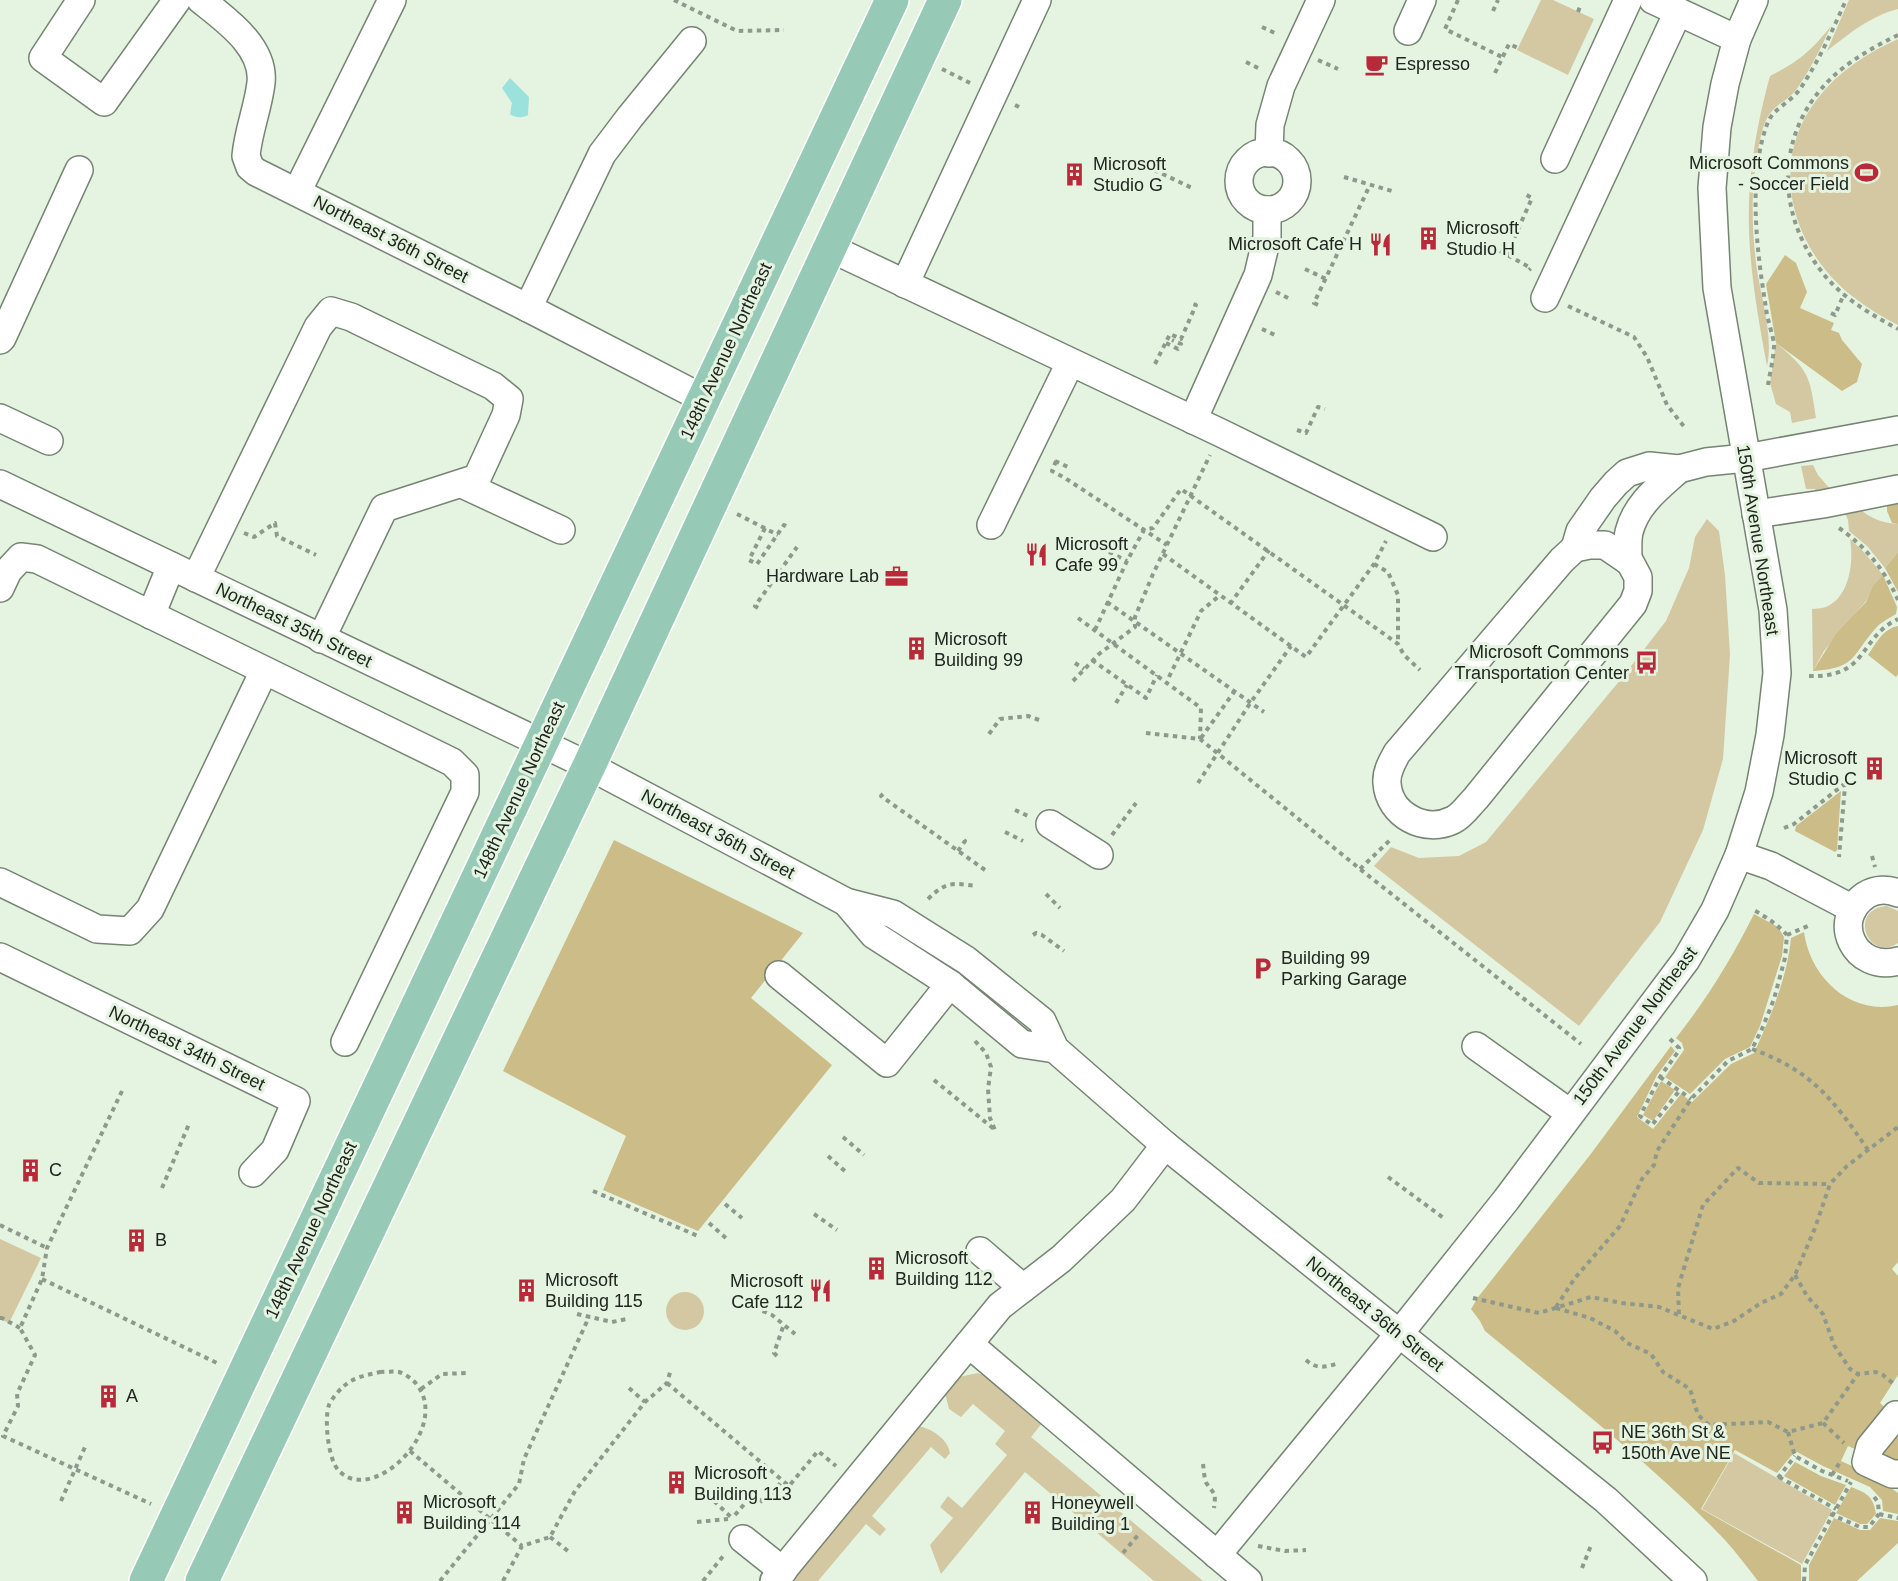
<svg xmlns="http://www.w3.org/2000/svg" width="1898" height="1581" viewBox="0 0 1898 1581" font-family="Helvetica,sans-serif">
  <style>
    .green { fill: #d4c8a2 }
    .forest { fill: #ccbc88 }
    .water { fill: #9be2dc }
    .lines { fill: none; stroke-linecap: round; stroke-linejoin: round }
    .minor-casing { stroke: #768473; stroke-width: 30 }
    .major-casing { stroke: #fff; stroke-width: 36 }
    .path { stroke: #8e998c; stroke-width: 4; stroke-dasharray: 4.5 4.5; stroke-linecap: butt }
    .minor { stroke: #fff; stroke-width: 27 }
    .major { stroke: #97cab6; stroke-width: 33 }
    .labels { text-anchor: middle; stroke-width: 6; stroke-linejoin: round; paint-order: stroke }
    .poi-label { font-size: 18px; fill: #20261f; stroke: #e4f4e1; text-anchor: start }
    .street-label { font-size: 18px; fill: #20261f; stroke: #e4f4e1 }
  </style>
  <rect width="100%" height="100%" fill="#e4f4e1"/>
  <g class="green">
    <polygon points="1541,0 1553,0 1594,19 1568,75 1517,50"/>
    <path d="M1849,0h49v9c-28,7 -49,25 -71,42z"/>
    <path d="M1831,26c-10,22 -21,44 -35,64 -7,9 -17,13 -24,21 -7,7 -10,20 -12,29 -9,40 -9,82 -4,123 4,32 18,73 11,103 -11,-59 -22,-121 -17,-182 3,-36 10,-72 20,-108 28,-14 41,-25 61,-50z"/>
    <path d="M1898,39v286c-16,-8 -32,-18 -46,-29 -61,-48 -85,-134 -34,-198 21,-27 49,-45 80,-59z"/>
    <path d="M1776,343c33,27 34,33 40,75l-24,5 -2,-11 -14,-8 -6,-21z"/>
    <polygon points="1813,465 1818,475 1831,490 1816,493 1815,489 1806,489 1801,466"/>
    <path d="M1857,507c13,11 24,16 41,17v28l-13,16 -18,-22 -18,-15 -1,-11 -4,-9z"/>
    <polygon points="1707,519 1719,531 1725,575 1730,655 1723,759 1703,830 1660,922 1579,1026 1374,866 1391,847 1419,858 1459,856 1486,842 1621,679 1666,621 1689,568 1695,537"/>
    <path d="M1850,539l12,11 21,25 -10,12 -7,14 -42,50 -11,20 -1,-62c4,0 10,-1 14,-2 24,-10 28,-46 24,-68z"/>
    <path d="M1887,906l11,5v32c-30,20 -51,-34 -11,-37z"/>
    <polygon points="0,1239 41,1258 9,1323 0,1319"/>
    <circle cx="685" cy="1311" r="19"/>
    <polygon points="978,1373 993,1379 1043,1422 1031,1437 1203,1581 1154,1581 1025,1472 941,1574 930,1545 953,1518 940,1507 948,1496 962,1508 1007,1455 995,1444 1005,1431 973,1404 961,1417 949,1409 945,1393 959,1377"/>
    <path d="M919,1426c13,3 29,13 31,27l-5,6 -14,-12 -59,69 14,13 -6,7 -14,-12 -48,57h-26z"/>
    <polygon points="1734,1453 1832,1510 1802,1564 1702,1509"/>
  </g>
  <g class="forest">
    <polygon points="1785,255 1796,263 1807,292 1800,308 1834,323 1831,330 1839,333 1842,340 1862,364 1857,382 1842,391 1776,343 1766,284"/>
    <polygon points="1898,500 1898,524 1892,523 1887,511 1887,502"/>
    <polygon points="1898,552 1898,592 1885,568"/>
    <path d="M1883,575l14,32 -1,7c-6,4 -15,8 -20,14 -25,28 -19,40 -63,43l23,-37 30,-32 7,-16z"/>
    <path d="M1898,626v48l-2,3 -28,-22c9,-13 15,-26 30,-29z"/>
    <polygon points="1841,791 1837,850 1835,852 1795,831 1796,826"/>
    <polygon points="614,840 803,933 751,998 832,1065 698,1231 603,1190 626,1136 503,1071"/>
    <path d="M1754,914l24,13 6,10 -2,19 -22,70 -10,21 -25,12 -35,35 -25,-17 19,-27 -2,-7 -6,-5c31,-39 56,-80 78,-124z"/>
    <path d="M1804,932c6,45 46,84 94,73v257l-6,7 6,7v99l-18,28 10,9 -35,37 -7,-3 -7,15 33,15 24,17v21l-15,-3 -1,-11 -12,-13 -47,-21 -26,-14 -6,4 -14,17 -42,-23 -34,59 100,56v16h-43c-11,-14 -22,-29 -34,-42 -73,-76 -158,-141 -239,-208l-5,-10 -9,-12 8,-13 111,-141 81,-109 4,5 -18,24 -20,42 16,12 28,-35 11,8 39,-38 23,-11c17,-37 33,-75 37,-115z"/>
    <polygon points="1661,1081 1675,1090 1653,1121 1643,1115"/>
    <polygon points="1898,1426 1898,1467 1883,1459 1880,1452"/>
    <polygon points="1795,1462 1821,1476 1846,1485 1835,1505 1784,1476"/>
    <path d="M1851,1487c16,6 22,9 25,27l-9,10h-7l-24,-11z"/>
    <polygon points="1834,1518 1860,1530 1870,1530 1880,1518 1898,1521 1898,1543 1857,1581 1809,1581 1809,1565"/>
  </g>
  <path class="water" d="M510,78l19,19 -1,18c-4,3 -14,3 -18,-1l2,-11 -10,-15z"/>
  <g class="lines">
    <defs>
      <g id="minor">
        <polyline points="81,0 43,58 104,102 177,0"/>
        <path d="M201,0c25,20 64,47 60,83 -3,25 -13,49 -15,73l4,11 6,5 272,136 176,91"/>
        <polyline points="1653,0 1737,39"/>
        <polyline points="1408,31 1422,0"/>
        <circle cx="1268" cy="181" r="29"/>
        <polyline points="1269,153 1270,125 1281,86 1321,0"/>
        <polyline points="1555,159 1628,0"/>
        <polyline points="297,192 392,0"/>
        <polyline points="830,248 1221,433 1433,537"/>
        <polyline points="905,284 1037,0"/>
        <polyline points="1545,298 1678,12"/>
        <polyline points="528,308 602,154 630,117 692,41"/>
        <polyline points="0,340 2,338 79,170"/>
        <polyline points="0,418 49,441"/>
        <polyline points="1193,420 1258,275 1267,237 1267,210"/>
        <polyline points="0,484 589,766 846,902 893,914 966,960 1042,1021 1055,1049 1165,1145 1606,1500 1693,1581"/>
        <polyline points="462,484 561,530"/>
        <polyline points="1756,514 1823,504 1898,489"/>
        <polyline points="991,525 1070,363"/>
        <path d="M1589,545h16l25,17 8,15v14l-5,13 -157,194c-7,7 -14,18 -23,22 -28,14 -64,-5 -66,-37 -1,-11 5,-21 10,-30l165,-193 13,-12z"/>
        <polyline points="1575,548 1580,531 1603,498 1616,483 1627,473 1649,466 1679,469 1706,462 1746,458 1898,430"/>
        <path d="M1628,561c0,-9 -1,-20 1,-29 7,-28 30,-45 50,-63"/>
        <polyline points="196,578 318,327 331,311 351,317 493,386 509,399 506,415 477,478 384,508 321,639"/>
        <polyline points="0,588 8,571 21,557 37,559 452,762 465,775 465,792 345,1042"/>
        <polyline points="151,615 171,566"/>
        <polyline points="1050,824 1099,855"/>
        <polyline points="1739,855 1771,866 1853,909"/>
        <polyline points="0,882 97,929 130,931 150,909 264,671"/>
        <path d="M1898,893c-10,-4 -22,-4 -32,2 -37,25 -11,78 32,66"/>
        <polyline points="846,902 874,935 950,984 1022,1044 1055,1049"/>
        <polyline points="0,957 296,1101 275,1150 253,1173"/>
        <polyline points="779,975 887,1063 950,984"/>
        <polyline points="1476,1046 1570,1113"/>
        <polyline points="980,1251 1023,1288"/>
        <polyline points="969,1344 1248,1581"/>
        <polyline points="1896,1415 1870,1447 1866,1462 1892,1474 1898,1474"/>
        <polyline points="743,1539 783,1571"/>
        <polyline points="1217,1555 1399,1334 1506,1200 1686,960 1715,910 1739,855 1759,792 1770,735 1777,673 1773,610 1717,288 1712,188 1717,127 1725,84 1737,39 1754,0"/>
        <polyline points="774,1581 1000,1306 1061,1259 1123,1200 1165,1145"/>
      </g>
      <g id="major">
        <polyline points="146,1581 892,0"/>
        <polyline points="202,1581 589,766 945,0"/>
      </g>
    </defs>
    <use href="#minor" class="minor-casing"/>
    <use href="#major" class="major-casing"/>
    <g class="path">
      <polyline points="674,0 737,31 784,30"/>
      <polyline points="1458,0 1445,29 1502,57"/>
      <polyline points="1493,11 1498,0"/>
      <polyline points="1578,12 1581,4"/>
      <polyline points="1262,27 1277,34"/>
      <path d="M1898,35c-19,9 -38,20 -55,33 -66,52 -72,139 -21,204 19,25 48,42 76,57"/>
      <polyline points="1318,60 1338,69"/>
      <polyline points="1246,62 1260,69"/>
      <polyline points="942,69 970,83"/>
      <polyline points="1495,73 1509,44 1518,48"/>
      <polyline points="1015,105 1023,109"/>
      <polyline points="1146,166 1192,188"/>
      <polyline points="1344,177 1392,191"/>
      <polyline points="1500,251 1531,268 1529,270"/>
      <polyline points="1507,254 1532,198 1525,194"/>
      <polyline points="1305,269 1326,279"/>
      <polyline points="1276,292 1292,300"/>
      <polyline points="1318,305 1314,303 1370,185"/>
      <polyline points="1568,306 1634,337 1647,357 1667,405 1686,429"/>
      <polyline points="1831,313 1835,315 1844,294"/>
      <polyline points="1262,329 1275,335"/>
      <polyline points="1166,343 1178,349 1181,344 1172,340"/>
      <polyline points="1155,364 1170,334 1181,339 1196,305 1193,304"/>
      <path d="M1768,385c2,-13 6,-28 6,-41 -1,-9 -7,-25 -8,-36 -9,-55 -19,-133 2,-186 6,-14 23,-20 32,-33 19,-28 32,-58 46,-89"/>
      <polyline points="1297,430 1306,433 1318,407 1325,409"/>
      <polyline points="1055,461 1068,467"/>
      <polyline points="1056,461 1052,471 1065,478 1167,545"/>
      <polyline points="737,514 778,535"/>
      <polyline points="765,528 749,560 757,564 784,525 790,528"/>
      <path d="M1839,528c26,18 46,42 59,72"/>
      <polyline points="244,533 254,537 275,523 277,536 316,555"/>
      <polyline points="1109,552 1127,561"/>
      <polyline points="1163,554 1306,657 1374,564 1386,541"/>
      <polyline points="1374,564 1388,572 1398,595 1398,643"/>
      <polyline points="1107,602 1264,712"/>
      <polyline points="1230,604 1269,550"/>
      <polyline points="758,608 755,606 797,547"/>
      <polyline points="1078,618 1201,708 1200,739"/>
      <polyline points="1095,630 1127,561 1144,530 1153,528 1181,489 1398,644 1404,655 1420,670"/>
      <polyline points="1092,660 1146,698 1157,675"/>
      <polyline points="1075,663 1084,669"/>
      <path d="M1809,676c60,2 49,-38 89,-57"/>
      <polyline points="1169,677 1201,611 1219,596"/>
      <polyline points="1073,681 1099,654 1135,627 1135,617 1153,574 1210,455"/>
      <polyline points="1116,703 1127,685"/>
      <polyline points="1146,733 1200,739 1360,869 1581,1044"/>
      <polyline points="989,734 1000,719 1028,716 1039,720"/>
      <polyline points="1201,738 1234,692"/>
      <polyline points="1198,783 1251,702 1291,646"/>
      <polyline points="883,794 881,796 985,870"/>
      <polyline points="1015,810 1028,816"/>
      <polyline points="1784,828 1794,824 1843,785 1845,786 1839,857"/>
      <polyline points="1005,832 1023,841"/>
      <polyline points="1112,835 1136,803"/>
      <polyline points="958,851 965,841 962,839"/>
      <polyline points="1872,856 1875,867"/>
      <polyline points="1360,869 1390,840"/>
      <polyline points="1046,894 1060,908"/>
      <path d="M928,899c18,-18 25,-16 49,-13"/>
      <polyline points="1033,935 1036,933 1042,935 1064,951"/>
      <polyline points="1787,935 1808,926"/>
      <polyline points="1670,1039 1679,1048 1678,1052 1660,1077 1640,1116 1652,1125 1680,1090"/>
      <polyline points="975,1041 986,1053 991,1067 988,1089 990,1118 995,1130"/>
      <path d="M1752,1049c60,22 81,50 116,101"/>
      <polyline points="1660,1077 1691,1099"/>
      <polyline points="934,1080 994,1129"/>
      <polyline points="122,1091 47,1248 42,1279 20,1328 35,1355 17,1394 18,1406 3,1436 151,1504"/>
      <polyline points="843,1137 864,1155"/>
      <polyline points="828,1156 847,1173"/>
      <polyline points="1388,1177 1445,1219"/>
      <polyline points="162,1188 189,1124"/>
      <polyline points="593,1191 698,1236"/>
      <polyline points="725,1204 742,1218"/>
      <polyline points="814,1214 837,1230"/>
      <polyline points="709,1223 726,1238"/>
      <polyline points="0,1225 47,1248"/>
      <polyline points="1795,1275 1807,1296 1823,1314 1834,1345 1850,1369 1858,1374 1876,1372 1883,1375 1895,1385"/>
      <polyline points="42,1279 217,1363"/>
      <polyline points="1473,1298 1539,1313 1591,1297 1622,1303 1659,1307 1713,1329 1734,1321 1761,1303 1781,1294 1795,1275 1815,1228 1830,1184 1847,1166 1898,1127"/>
      <polyline points="746,1304 772,1315 795,1334"/>
      <path d="M1556,1307l19,-29 45,-52 22,-47 12,-14 3,-14 34,-52 37,-38 24,-12 10,-20 12,-30 11,-41 2,-23c-10,-11 -21,-18 -35,-26"/>
      <polyline points="1556,1308 1590,1318 1615,1331 1627,1343 1651,1354 1663,1372 1690,1389 1698,1415 1709,1425 1768,1422 1788,1432 1823,1423 1858,1374"/>
      <polyline points="577,1314 612,1322 627,1319"/>
      <polyline points="1679,1314 1678,1288 1703,1205 1738,1168 1759,1183 1830,1184"/>
      <polyline points="0,1318 2,1318 20,1328"/>
      <polyline points="777,1356 774,1353 784,1324"/>
      <path d="M1306,1360c11,10 20,7 33,3"/>
      <path d="M380,1372c6,0 13,-1 19,0 6,2 14,7 18,13 34,43 -43,121 -78,86 -11,-11 -15,-52 -10,-66 2,-5 10,-15 14,-18 10,-10 24,-12 37,-15z"/>
      <polyline points="667,1383 789,1486 818,1451 836,1466"/>
      <polyline points="629,1388 645,1402"/>
      <polyline points="421,1389 442,1374 468,1373"/>
      <polyline points="1823,1423 1844,1443"/>
      <polyline points="1788,1432 1795,1456 1822,1471 1848,1481"/>
      <polyline points="410,1451 522,1546"/>
      <path d="M1203,1464c1,6 1,16 4,20 8,11 9,9 7,24"/>
      <polyline points="1832,1475 1840,1462"/>
      <polyline points="1779,1477 1836,1509"/>
      <polyline points="1778,1478 1795,1456"/>
      <polyline points="61,1501 85,1447"/>
      <polyline points="714,1501 732,1518"/>
      <polyline points="1830,1514 1860,1527 1869,1527 1879,1514 1878,1502 1872,1494"/>
      <polyline points="1879,1514 1898,1518"/>
      <polyline points="735,1515 753,1494 764,1503 783,1480"/>
      <polyline points="697,1522 728,1519"/>
      <polyline points="550,1537 568,1551"/>
      <polyline points="1258,1546 1285,1551 1306,1550"/>
      <polyline points="1123,1553 1138,1535"/>
      <polyline points="1582,1568 1592,1543"/>
      <polyline points="440,1581 519,1484 524,1459 589,1317"/>
      <polyline points="503,1581 522,1546 550,1537 575,1491 645,1402 667,1383 671,1369"/>
      <polyline points="703,1581 724,1555"/>
      <polyline points="1804,1581 1805,1565 1851,1482"/>
    </g>
    <use href="#minor" class="minor"/>
    <use href="#major" class="major"/>
  </g>
  <defs>
    <symbol id="cafe-bare" viewBox="-9 -9 18 18"><path d="M-5.5-4.5H6V0H3Q3 3.5 0 3.5H-2.5Q-5.5 3.5-5.5 0ZM3-3.2v2h1.7v-2ZM-6 4.5H4V6H-6Z" fill="#ba2939" stroke="#e4f4e1" stroke-width="2.5" paint-order="stroke"/></symbol>
    <symbol id="stadium-bare" viewBox="-9 -9 18 18"><path d="M0-5a6.5 5 0 1 0 0 10a6.5 5 0 1 0 0-10ZM-3.5-1.8h7v3.6h-7Z" fill="#ba2939" stroke="#e4f4e1" stroke-width="2.5" paint-order="stroke"/></symbol>
    <symbol id="building-bare" viewBox="-9 -9 18 18"><path d="M-4-6H4V6H1V3H-1V6H-4ZM-2.5-4.3h1.7v1.8h-1.7ZM.8-4.3h1.7v1.8H.8ZM-2.5-1h1.7V.8h-1.7ZM.8-1h1.7V.8H.8Z" fill="#ba2939" stroke="#e4f4e1" stroke-width="2.5" paint-order="stroke"/></symbol>
    <symbol id="restaurant-bare" viewBox="-9 -9 18 18"><path d="M-5-6h1v4h1v-4h1v4h1v-4h1v5L-1.5 .5V6h-2V.5L-5-1ZM5-6V6H3V1.5H1.5Q1.5-4 5-6Z" fill="#ba2939" stroke="#e4f4e1" stroke-width="2.5" paint-order="stroke"/></symbol>
    <symbol id="office-bare" viewBox="-9 -9 18 18"><path d="M-6-3h4V-5.5h4V-3h4V5H-6ZM-1-4.5V-3h2v-1.5ZM-6 0V1H6V0Z" fill="#ba2939" stroke="#e4f4e1" stroke-width="2.5" paint-order="stroke"/></symbol>
    <symbol id="bus-bare" viewBox="-9 -9 18 18"><path d="M-5-6H5V4H4V6H2V4H-2V6H-4V4H-5ZM-3.5-4V0h7V-4ZM-3.5 1.2v1.5H-2V1.2ZM2 1.2v1.5H3.5V1.2Z" fill="#ba2939" stroke="#e4f4e1" stroke-width="2.5" paint-order="stroke"/></symbol>
    <symbol id="parking-bare" viewBox="-9 -9 18 18"><path d="M-3.5-5.5H1a3.5 3.5 0 0 1 0 7H-1V5.5H-3.5ZM-1-3.4V-.6H.8a1.4 1.4 0 0 0 0-2.8Z" fill="#ba2939" stroke="#e4f4e1" stroke-width="2.5" paint-order="stroke"/></symbol>
  </defs>
  <g fill-rule="evenodd">
    <use href="#cafe-bare" x="1360" y="48" width="33" height="33"/>
    <use href="#stadium-bare" x="1850" y="156" width="33" height="33"/>
    <use href="#building-bare" x="1058" y="158" width="33" height="33"/>
    <use href="#building-bare" x="1412" y="222" width="33" height="33"/>
    <use href="#restaurant-bare" x="1364" y="228" width="33" height="33"/>
    <use href="#restaurant-bare" x="1020" y="538" width="33" height="33"/>
    <use href="#office-bare" x="880" y="560" width="33" height="33"/>
    <use href="#building-bare" x="900" y="632" width="33" height="33"/>
    <use href="#bus-bare" x="1630" y="646" width="33" height="33"/>
    <use href="#building-bare" x="1858" y="752" width="33" height="33"/>
    <use href="#parking-bare" x="1246" y="952" width="33" height="33"/>
    <use href="#building-bare" x="14" y="1154" width="33" height="33"/>
    <use href="#building-bare" x="120" y="1224" width="33" height="33"/>
    <use href="#building-bare" x="860" y="1252" width="33" height="33"/>
    <use href="#building-bare" x="510" y="1274" width="33" height="33"/>
    <use href="#restaurant-bare" x="804" y="1274" width="33" height="33"/>
    <use href="#building-bare" x="92" y="1380" width="33" height="33"/>
    <use href="#bus-bare" x="1586" y="1426" width="33" height="33"/>
    <use href="#building-bare" x="660" y="1466" width="33" height="33"/>
    <use href="#building-bare" x="388" y="1496" width="33" height="33"/>
    <use href="#building-bare" x="1016" y="1496" width="33" height="33"/>
  </g>
  <g class="labels">
    <g class="poi-label">
      <text x="1395" y="70">Espresso</text>
      <text x="1849" y="169" text-anchor="end">Microsoft Commons<tspan x="1849" dy="21">- Soccer Field</tspan></text>
      <text x="1093" y="170">Microsoft<tspan x="1093" dy="21">Studio G</tspan></text>
      <text x="1446" y="234">Microsoft<tspan x="1446" dy="21">Studio H</tspan></text>
      <text x="1362" y="250" text-anchor="end">Microsoft Cafe H</text>
      <text x="1055" y="550">Microsoft<tspan x="1055" dy="21">Cafe 99</tspan></text>
      <text x="879" y="582" text-anchor="end">Hardware Lab</text>
      <text x="934" y="645">Microsoft<tspan x="934" dy="21">Building 99</tspan></text>
      <text x="1629" y="658" text-anchor="end">Microsoft Commons<tspan x="1629" dy="21">Transportation Center</tspan></text>
      <text x="1857" y="764" text-anchor="end">Microsoft<tspan x="1857" dy="21">Studio C</tspan></text>
      <text x="1281" y="964">Building 99<tspan x="1281" dy="21">Parking Garage</tspan></text>
      <text x="49" y="1176">C</text>
      <text x="155" y="1246">B</text>
      <text x="895" y="1264">Microsoft<tspan x="895" dy="21">Building 112</tspan></text>
      <text x="545" y="1286">Microsoft<tspan x="545" dy="21">Building 115</tspan></text>
      <text x="803" y="1287" text-anchor="end">Microsoft<tspan x="803" dy="21">Cafe 112</tspan></text>
      <text x="126" y="1402">A</text>
      <text x="1621" y="1438">NE 36th St &amp;<tspan x="1621" dy="21">150th Ave NE</tspan></text>
      <text x="694" y="1479">Microsoft<tspan x="694" dy="21">Building 113</tspan></text>
      <text x="423" y="1508">Microsoft<tspan x="423" dy="21">Building 114</tspan></text>
      <text x="1051" y="1509">Honeywell<tspan x="1051" dy="21">Building 1</tspan></text>
    </g>
    <g class="street-label">
      <text transform="translate(391 239) rotate(27)" y="6">Northeast 36th Street</text>
      <text transform="translate(726 351) rotate(-65)" y="6">148th Avenue Northeast</text>
      <text transform="translate(1758 540) rotate(81)" y="6">150th Avenue Northeast</text>
      <text transform="translate(294 625) rotate(26)" y="6">Northeast 35th Street</text>
      <text transform="translate(519 790) rotate(-65)" y="6">148th Avenue Northeast</text>
      <text transform="translate(718 834) rotate(28)" y="6">Northeast 36th Street</text>
      <text transform="translate(1635 1026) rotate(-53)" y="6">150th Avenue Northeast</text>
      <text transform="translate(187 1048) rotate(26)" y="6">Northeast 34th Street</text>
      <text transform="translate(311 1230) rotate(-65)" y="6">148th Avenue Northeast</text>
      <text transform="translate(1375 1314) rotate(39)" y="6">Northeast 36th Street</text>
    </g>
  </g>
</svg>
